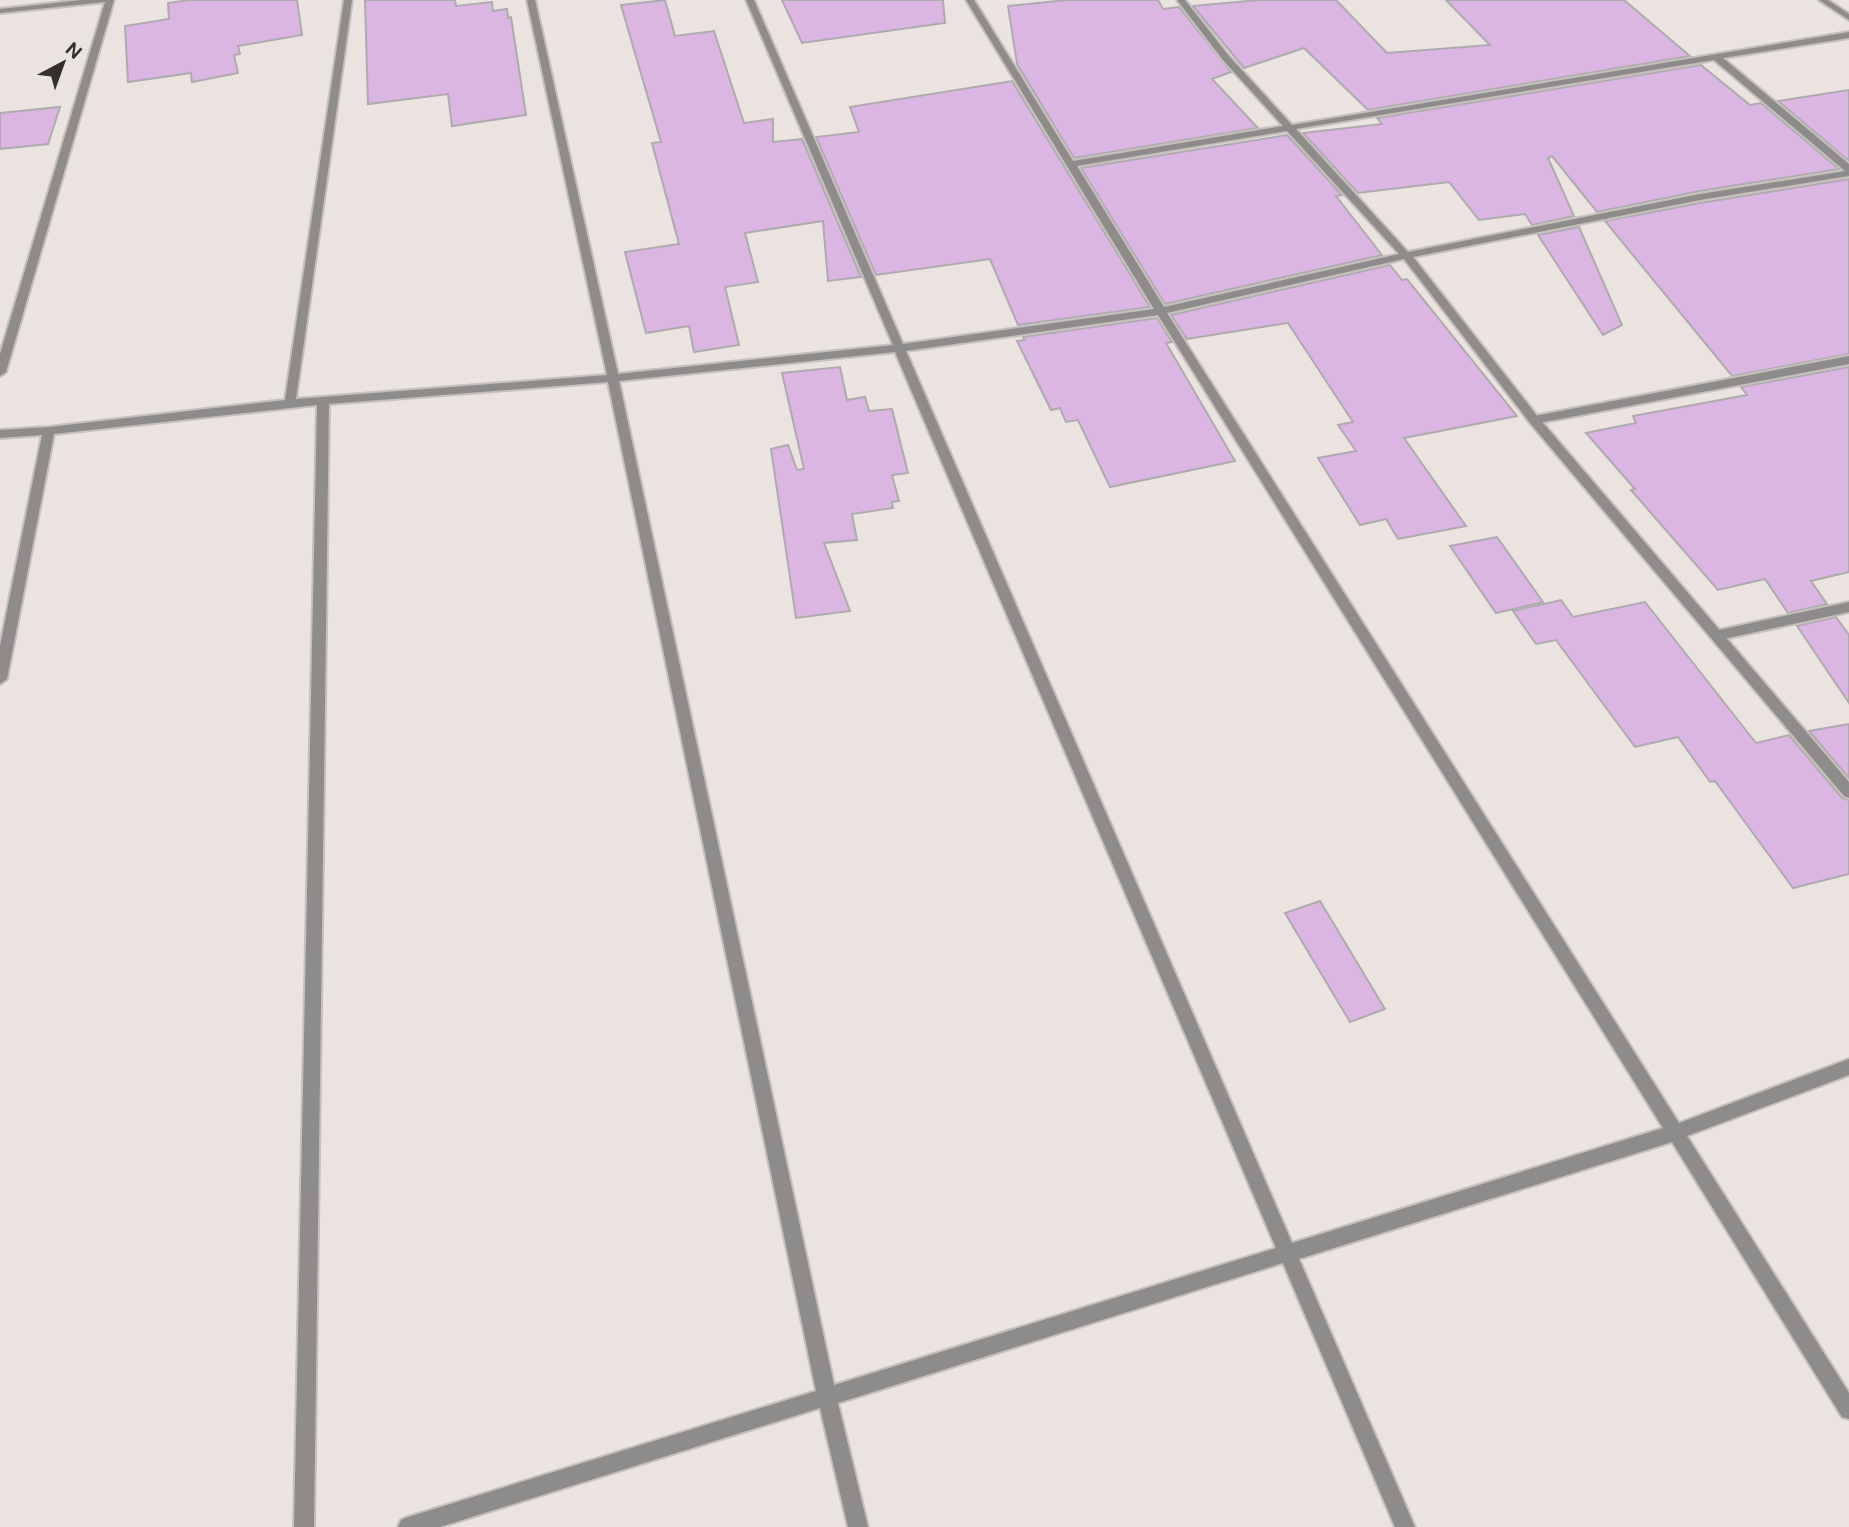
<svg xmlns="http://www.w3.org/2000/svg" width="1849" height="1527" viewBox="0 0 1849 1527" font-family="'DM Sans',sans-serif">
  <style>
    .building { fill: #dcb6e3; stroke: #aeaaaf; stroke-width: 2 }
    .lines { fill: none; stroke-linecap: round; stroke-linejoin: round }
    .lane-casing { stroke: #c5bfbd; stroke-width: 4 }
    .street-casing { stroke: #c5bfbd; stroke-width: 4 }
    .lane { fill: #8d8c8a; fill-rule: evenodd }
    .street { fill: #8d8c8a; fill-rule: evenodd }
  </style>
  <rect width="100%" height="100%" fill="#eae3e0"/>
  <g class="building">
    <polygon points="189,0 297,0 302,35 238,46 240,54 234,55 238,73 192,82 191,73 128,82 125,26 169,19 168,3"/>
    <polygon points="365,0 455,0 456,6 492,2 493,11 507,9 508,18 511,17 526,115 452,126 448,94 368,104"/>
    <polygon points="665,0 675,36 714,31 744,123 773,119 773,142 802,139 861,277 828,281 823,221 745,233 758,282 725,287 739,345 694,352 689,326 646,333 625,252 679,244 652,143 661,142 621,5"/>
    <polygon points="782,0 943,0 945,23 802,43"/>
    <polygon points="1067,0 1158,0 1163,9 1179,7 1231,72 1212,79 1258,128 1074,158 1017,64 1008,6"/>
    <polygon points="1259,0 1336,0 1387,53 1490,45 1446,0 1624,0 1690,56 1368,110 1304,48 1244,68 1193,6"/>
    <polygon points="1701,65 1750,105 1761,103 1839,169 1700,191 1597,212 1552,156 1548,158 1574,216 1532,225 1525,214 1479,220 1449,182 1358,193 1303,133 1382,124 1377,118"/>
    <polygon points="1012,81 1150,307 1018,325 990,259 876,275 816,137 859,132 850,107"/>
    <polygon points="1849,90 1849,161 1778,101"/>
    <polygon points="60,107 48,144 0,149 0,113"/>
    <polygon points="1287,135 1342,195 1336,196 1382,255 1165,304 1081,168"/>
    <polygon points="1849,179 1849,354 1732,376 1605,221 1700,203"/>
    <polygon points="1579,227 1622,325 1603,335 1538,235"/>
    <polygon points="1390,265 1402,280 1407,279 1517,416 1404,438 1466,526 1398,539 1386,519 1360,525 1318,458 1356,451 1338,425 1353,422 1288,323 1187,339 1171,315"/>
    <polygon points="1157,318 1172,342 1166,343 1235,461 1110,487 1078,420 1066,422 1060,408 1051,410 1017,341 1025,340 1023,337"/>
    <polygon points="840,367 847,400 865,397 869,411 892,409 908,473 892,475 899,501 892,502 893,508 852,514 857,540 824,543 850,611 796,618 771,449 788,445 797,470 804,469 782,373"/>
    <polygon points="1849,367 1849,572 1811,581 1827,604 1788,613 1765,579 1718,590 1631,490 1635,489 1586,433 1636,423 1633,416 1747,395 1741,387"/>
    <polygon points="1497,537 1543,602 1496,613 1450,546"/>
    <polygon points="1561,600 1573,617 1645,602 1756,743 1789,735 1842,798 1849,800 1849,874 1793,888 1715,781 1710,782 1678,737 1635,747 1556,640 1536,644 1513,611"/>
    <polygon points="1836,617 1849,635 1849,703 1797,626"/>
    <polygon points="1849,724 1849,778 1809,731"/>
    <polygon points="1320,901 1385,1009 1350,1022 1285,913"/>
  </g>
  <g class="lines">
    <defs>
      <g id="lane">
        <polygon points="1819,0 1828,0 1849,14 1849,20"/>
        <polygon points="1849,356 1849,364 1534,424 1528,420 1534,416"/>
        <polygon points="1849,602 1849,612 1719,640 1712,635 1719,630"/>
      </g>
      <g id="street">
        <polygon points="81,0 114,0 6,372 0,376 0,354 105,2 0,13 0,9"/>
        <path d="M344,0h8l-56,399 311,-24 -80,-375h8l83,374 275,-29 -147,-345h8l149,344 251,-35 -188,-309h8l99,161 210,-35 -60,-66 -46,-60h8l44,56 63,69 557,-93v6l-126,20 126,106v12l-149,24 -287,57 125,160 311,365v16l-5,-2 -314,-373 -126,-164 -237,54 512,810 170,-64v16l-162,61 162,257v26l-7,-2 -170,-275 -373,117 116,268h-20l-112,-264 -445,140 30,124h-20l-28,-119 -380,119h-42l3,-7 7,-3 408,-126 -208,-1009 -279,22 -15,1123h-20l23,-1122 -263,29 -47,245 -7,5v-38l42,-211 -42,3v-8l49,-3 236,-27zM1714,60l131,111 -145,23 -292,58 -112,-123zM1287,131l112,123 -235,53 -87,-141zM1158,315l505,813 -371,115 -386,-892zM895,352l381,896 -442,137 -215,-1004z"/>
      </g>
    </defs>
    <use href="#lane" class="lane-casing"/>
    <use href="#street" class="street-casing"/>
    <use href="#lane" class="lane"/>
    <use href="#street" class="street"/>
  </g>
  <g transform="translate(63 63) rotate(41)" stroke="#eae3e0" stroke-width="5" paint-order="stroke">
  <path d="M0-5L12 26L0 18L-12 26Z" fill="#333130"/>
  <text y="-10" font-size="19" font-weight="bold" text-anchor="middle" fill="#333130">N</text>
  </g>
</svg>
